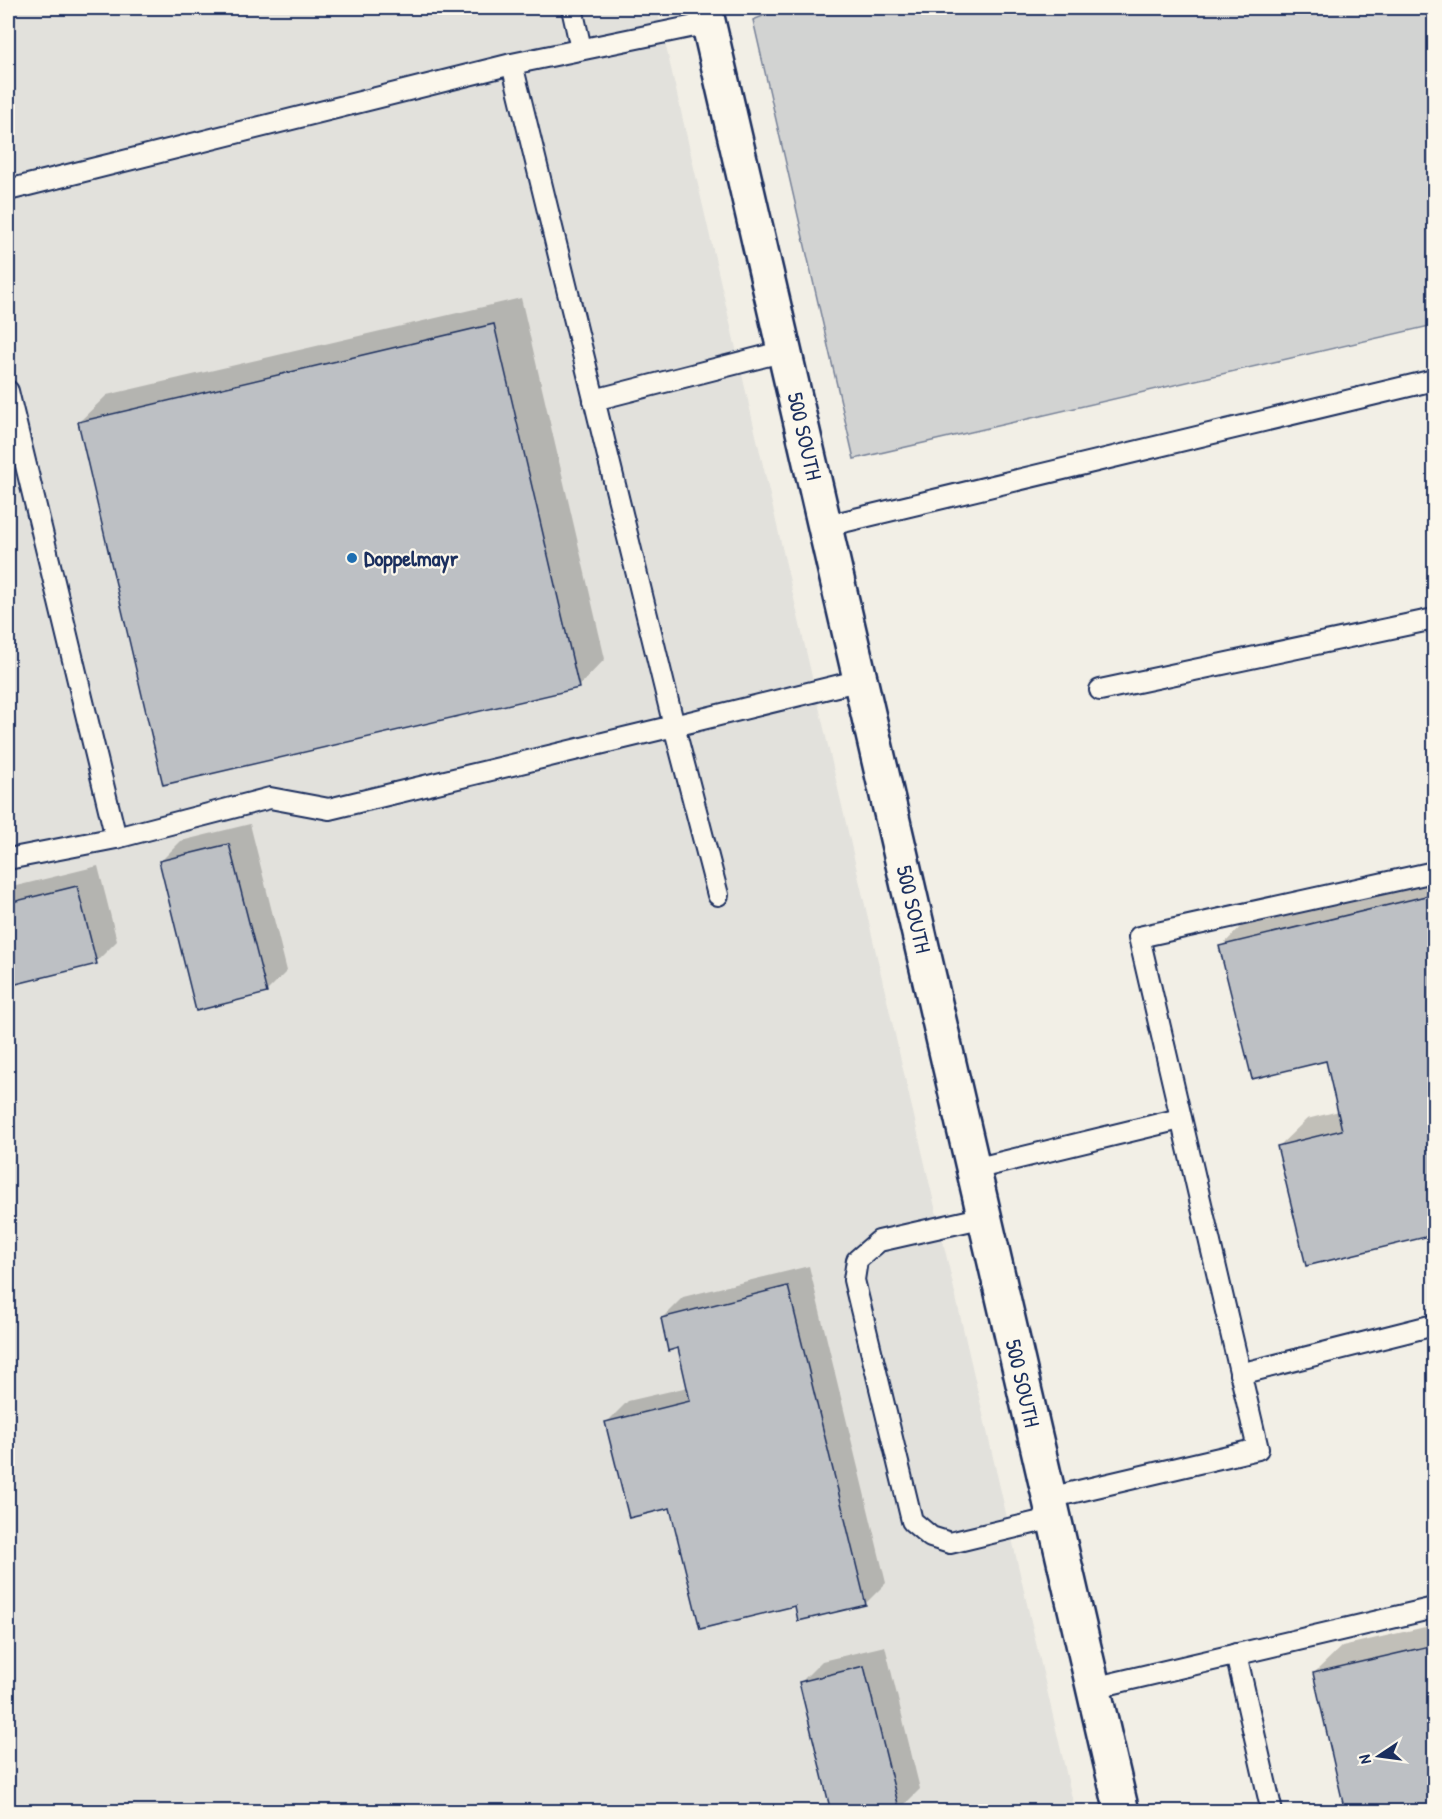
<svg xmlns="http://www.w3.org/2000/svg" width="1442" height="1819" viewBox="0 0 1442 1819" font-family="'Patrick Hand',sans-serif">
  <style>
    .built { fill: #e2e1dc }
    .green { fill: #d2d3d2; stroke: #768198; stroke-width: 1.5 }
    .shadow { fill: #0003 }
    .building { fill: #bdc0c4; stroke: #1b2f5e; stroke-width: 1.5 }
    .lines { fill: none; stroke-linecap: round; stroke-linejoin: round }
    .lane-casing { stroke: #1b2f5e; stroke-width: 24 }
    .secondary-casing { stroke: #1b2f5e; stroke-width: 38 }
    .lane { stroke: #fbf7ec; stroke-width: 20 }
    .secondary { stroke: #fbf7ec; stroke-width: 33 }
    .poi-dot { fill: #1f6fb2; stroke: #fbf7ec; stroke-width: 2 }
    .labels { text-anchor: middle; stroke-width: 4.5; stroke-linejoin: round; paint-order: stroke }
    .street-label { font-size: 22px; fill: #1b2f5e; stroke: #fbf7ec }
    .poi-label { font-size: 22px; font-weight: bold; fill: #1b2f5e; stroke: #fbf7ec; text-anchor: start }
  </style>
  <rect width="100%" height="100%" fill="#f2efe6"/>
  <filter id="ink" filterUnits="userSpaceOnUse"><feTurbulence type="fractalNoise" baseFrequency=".0167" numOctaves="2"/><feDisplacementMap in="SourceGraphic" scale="12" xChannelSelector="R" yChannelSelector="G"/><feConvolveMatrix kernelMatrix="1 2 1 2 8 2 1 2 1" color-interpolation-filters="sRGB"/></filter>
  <g filter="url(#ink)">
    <polygon class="built" points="8,8 657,8 1075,1811 8,1812"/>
    <polygon class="green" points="783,8 1434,8 1434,325 854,459 753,20"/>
    <g class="shadow">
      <polygon points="521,298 605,659 578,687 79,422 107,395"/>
      <polygon points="250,824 287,971 266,992 160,862 181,841"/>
      <polygon points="98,866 117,941 96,962 8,985 8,888"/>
      <polygon points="1434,874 1434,1233 1308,1264 1279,1146 1307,1119 1339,1111 1327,1060 1221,947 1248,919"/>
      <polygon points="809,1266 886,1583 865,1604 796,1604 671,1506 607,1422 628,1401 688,1387 679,1346 662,1318 683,1297"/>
      <polygon points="1434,1625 1434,1812 1346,1812 1314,1673 1342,1646"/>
      <polygon points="885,1646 920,1789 899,1810 801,1682 822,1661"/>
    </g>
    <g class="building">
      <polygon points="494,324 579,688 163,785 78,422"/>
      <polygon points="229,844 267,993 196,1011 159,861"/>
      <polygon points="77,886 97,964 8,986 8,903"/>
      <polygon points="1434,894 1434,1235 1306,1266 1277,1146 1342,1130 1326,1061 1252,1079 1219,946"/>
      <polygon points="788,1286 866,1605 798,1621 795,1606 700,1629 670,1508 629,1518 605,1422 690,1401 678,1348 668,1351 661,1318"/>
      <polygon points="1434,1645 1434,1812 1345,1812 1313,1673"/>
      <polygon points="864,1666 900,1812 831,1812 799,1682"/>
    </g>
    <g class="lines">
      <defs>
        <g id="lane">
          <polyline points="572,8 581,49"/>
          <polyline points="512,64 674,726 861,680"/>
          <polyline points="8,190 512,64 709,23"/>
          <polyline points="8,391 116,838 270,798 329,809 674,726 718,895"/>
          <polyline points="594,400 785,351"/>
          <polyline points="826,526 1434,380"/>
          <polyline points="1100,690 1434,619"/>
          <polyline points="8,859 116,838"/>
          <polyline points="974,1169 1180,1119"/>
          <polyline points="985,1217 879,1241 857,1260 854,1280 912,1521 931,1537 950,1543 1054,1518"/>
          <polyline points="1240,1374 1434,1325"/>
          <polyline points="1049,1498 1258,1449 1139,937 1434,872"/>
          <polyline points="1236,1654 1272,1812"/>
          <polyline points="1093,1688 1434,1608"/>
        </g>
        <polyline id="secondary" points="705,8 1122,1812"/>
      </defs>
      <use href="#lane" class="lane-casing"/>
      <use href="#secondary" class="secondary-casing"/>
      <use href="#lane" class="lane"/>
      <use href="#secondary" class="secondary"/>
    </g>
  </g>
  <circle class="poi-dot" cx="352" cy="558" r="6"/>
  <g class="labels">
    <g class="street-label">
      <text transform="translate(805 436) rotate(77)" y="8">500 SOUTH</text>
      <text transform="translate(914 909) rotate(77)" y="8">500 SOUTH</text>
      <text transform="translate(1023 1383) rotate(77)" y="8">500 SOUTH</text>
    </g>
    <g class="poi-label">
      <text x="364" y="566">Doppelmayr</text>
    </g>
  </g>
  <rect width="1442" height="1819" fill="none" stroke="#fbf7ec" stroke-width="30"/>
  <rect x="15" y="15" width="1412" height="1789" fill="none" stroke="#1b2f5e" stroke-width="2" filter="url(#ink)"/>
  <g transform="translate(1379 1756) rotate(257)" stroke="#fbf7ec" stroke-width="4.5" paint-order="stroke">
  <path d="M0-4.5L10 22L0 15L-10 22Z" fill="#1b2f5e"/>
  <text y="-9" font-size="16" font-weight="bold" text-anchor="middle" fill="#1b2f5e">N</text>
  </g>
</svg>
